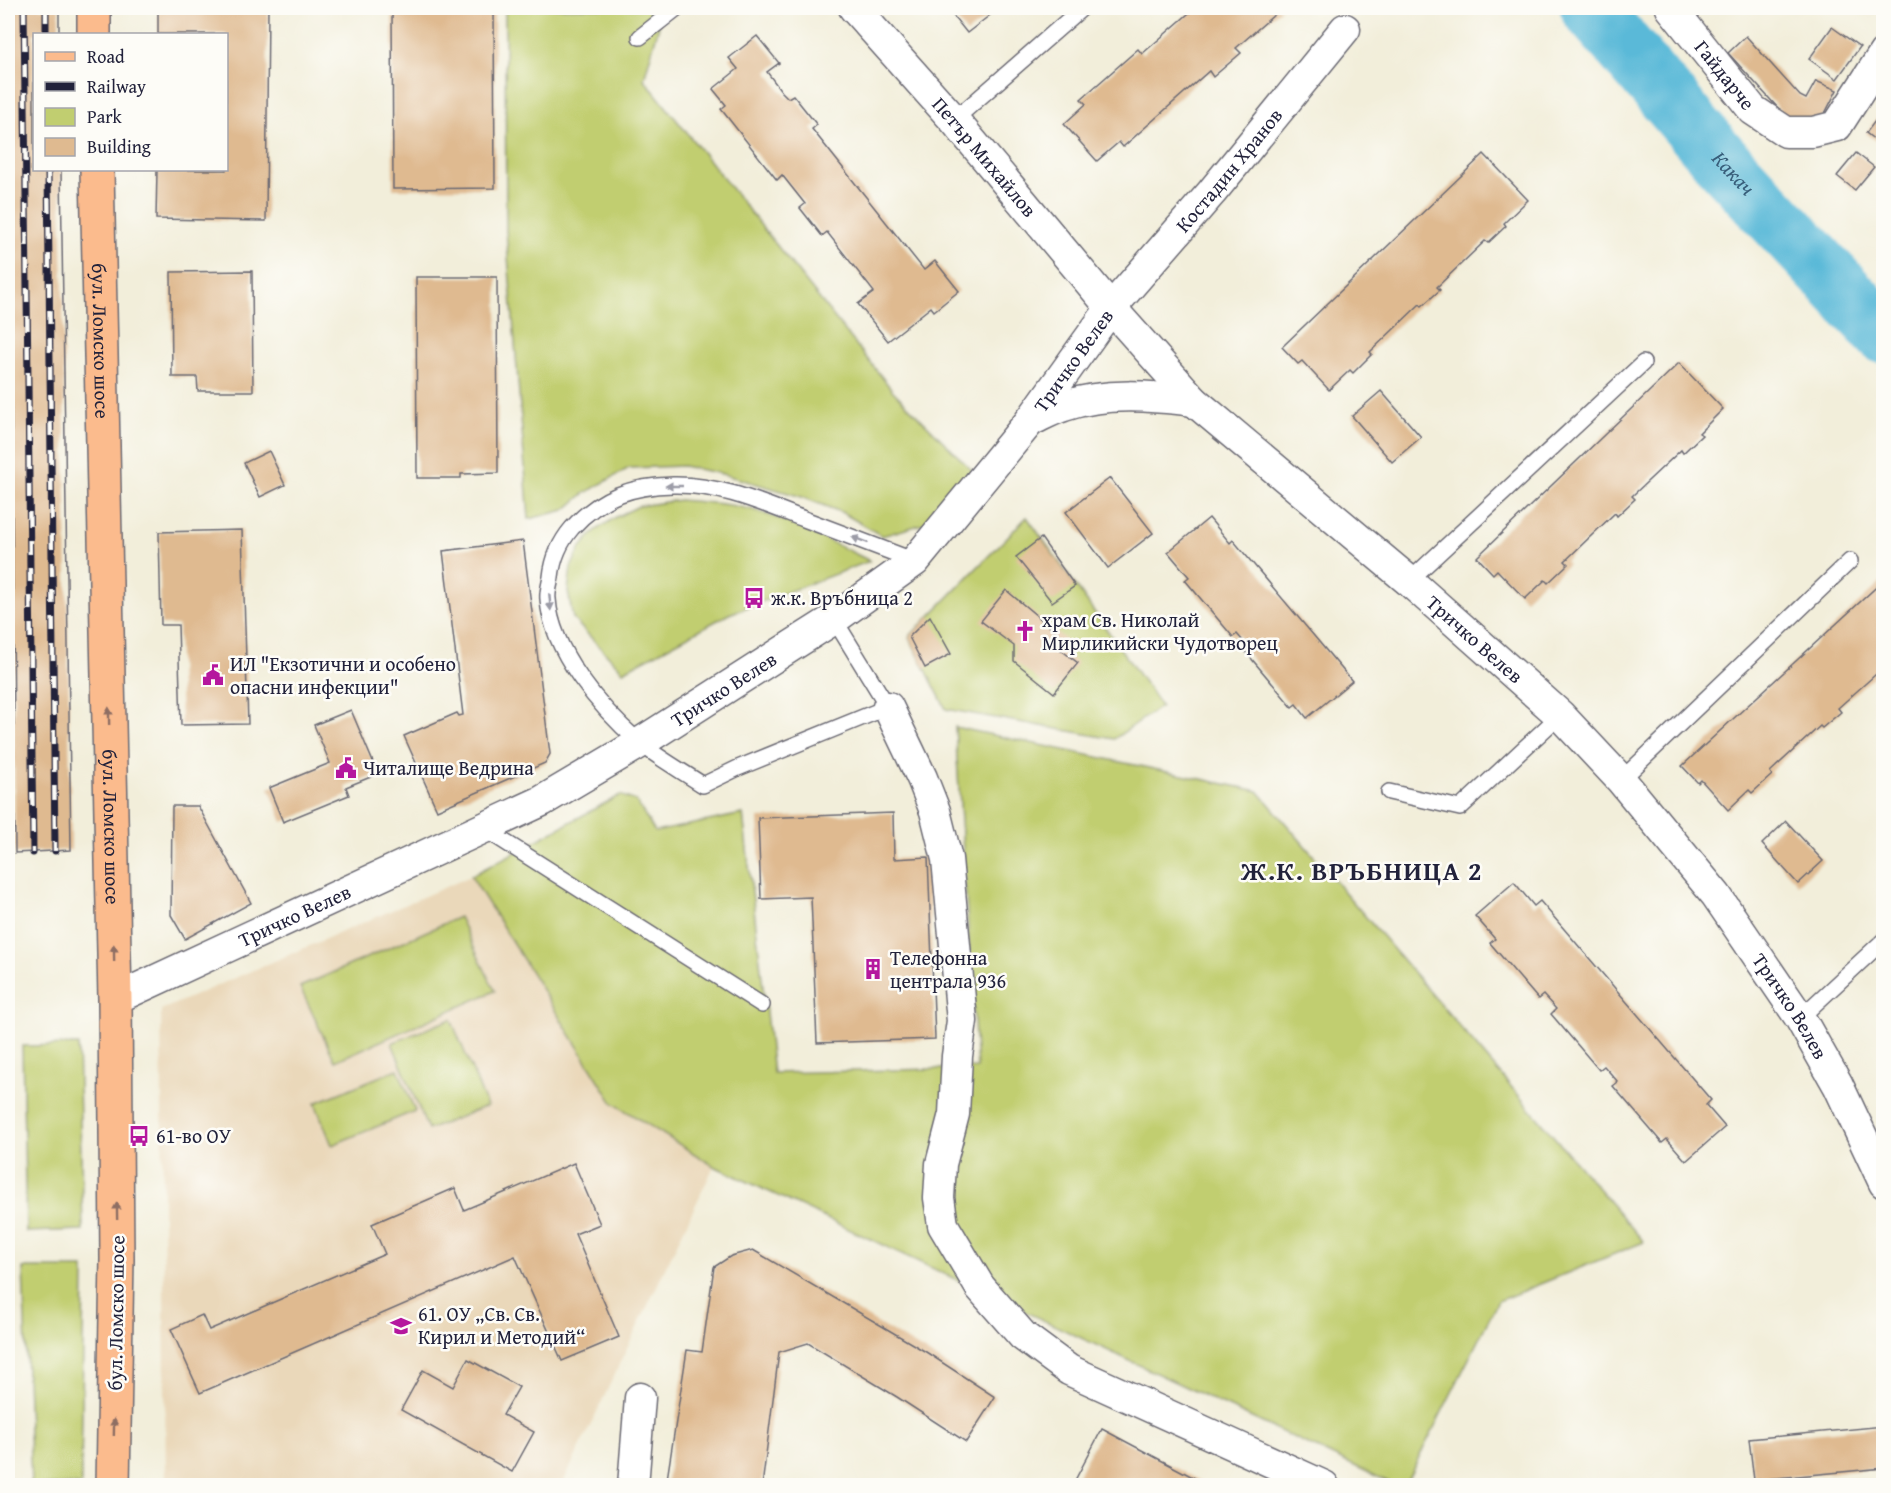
<svg xmlns="http://www.w3.org/2000/svg" width="1891" height="1493" viewBox="0 0 1891 1493" font-family="'Gentium Book Plus',serif">
  <style>
    .built { fill: #ead8ba }
    .green { fill: #c1ce70; stroke: #727856; stroke-width: 1.5 }
    .lines { fill: none; stroke-linecap: round; stroke-linejoin: round }
    .river { stroke: #5ab9d8; stroke-width: 60 }
    .building { fill: #dfba90 }
    .service-casing { stroke: #6b6973; stroke-width: 18 }
    .minor-casing { stroke: #6b6973; stroke-width: 33 }
    .primary-casing { stroke: #6b6973; stroke-width: 36 }
    .service { stroke: #fff; stroke-width: 15 }
    .minor { stroke: #fff; stroke-width: 30 }
    .primary { stroke: #fbbb8d; stroke-width: 33 }
    .rail-casing { stroke: #22223b; stroke-width: 7 }
    .rail { stroke: #fdfcf7; stroke-width: 4.5; stroke-dasharray: 14; stroke-linecap: butt }
    .oneway { fill: #9c9ca7 }
    .oneway2 { fill: #8e6e64 }
    .labels { text-anchor: middle; stroke-width: 5; stroke-linejoin: round; paint-order: stroke }
    .street-label { font-size: 20px; fill: #22223b; stroke: #fdfcf7 }
    .poi-label { font-size: 20px; fill: #22223b; stroke: #fdfcf7; text-anchor: start }
    .water-label { font-size: 21px; font-style: italic; fill: #385e7a; stroke: #fdfcf7 }
    .district-label { font-size: 26px; font-weight: bold; letter-spacing: 1.5px; fill: #22223b; stroke: #fdfcf7 }
  </style>
  <rect width="100%" height="100%" fill="#fdfcf7"/>
  <filter id="ink" filterUnits="userSpaceOnUse"><feTurbulence type="fractalNoise" baseFrequency=".0167" numOctaves="2"/><feDisplacementMap in="SourceGraphic" scale="12" xChannelSelector="R" yChannelSelector="G"/><feConvolveMatrix kernelMatrix="1 2 1 2 8 2 1 2 1" color-interpolation-filters="sRGB"/></filter>
  <filter id="wash" filterUnits="userSpaceOnUse"><feTurbulence type="fractalNoise" baseFrequency=".008" numOctaves="4" result="noise"/><feDisplacementMap in="SourceGraphic" scale="24" xChannelSelector="R" yChannelSelector="G"/><feGaussianBlur stdDeviation="1.35" result="paint"/><feColorMatrix in="noise" values="0 0 0 0 0 0 0 0 0 0 0 0 0 0 0 0 0 1.4 0 .05"/><feComposite in="paint" operator="in"/></filter>
  <g filter="url(#wash)">
    <rect width="100%" height="100%" fill="#f2eeda"/>
    <polygon class="built" points="471,876 613,1103 714,1166 562,1485 166,1485 161,1010"/>
    <g class="green">
      <polygon points="505,8 664,8 644,79 893,391 976,474 950,516 882,536 843,513 802,497 722,474 683,466 629,468 585,493 565,510 529,519 506,231"/>
      <path d="M680,500c24,2 47,3 70,9 42,12 81,33 120,52l-141,53 -106,57 -50,-52 -5,-28 3,-24 10,-20 14,-16 21,-14 23,-11z"/>
      <polygon points="1027,517 1161,706 1114,739 946,709 909,637"/>
      <polygon points="955,727 1258,791 1644,1242 1498,1301 1405,1485 1395,1485 714,1166 613,1103 471,876 620,795 636,801 655,832 743,814 773,1073 977,1068"/>
      <polygon points="459,917 495,991 335,1061 300,987"/>
      <polygon points="451,1019 487,1106 428,1130 392,1043"/>
      <polygon points="78,1045 83,1230 26,1232 22,1046"/>
      <polygon points="398,1069 415,1111 332,1145 315,1103"/>
      <polygon points="23,1268 84,1268 81,1485 31,1485"/>
    </g>
    <g class="lines">
      <path class="river" id="s1" d="M1590,8l130,151 164,175"/>
    </g>
    <g id="blocks">
      <g class="building">
        <polygon points="8,8 59,8 59,34 34,34 34,170 61,170 71,850 15,853"/>
        <polygon points="158,8 268,8 266,221 156,219 157,170 226,170 226,34 158,34"/>
        <polygon points="392,8 494,8 495,188 393,189"/>
        <polygon points="947,8 999,8 967,33"/>
        <polygon points="1195,8 1282,8 1236,48 1241,53 1213,77 1209,71 1123,147 1119,142 1097,161 1064,124 1086,104 1081,99 1138,49 1142,54"/>
        <polygon points="1832,27 1860,47 1837,79 1809,59"/>
        <polygon points="757,36 779,63 767,72 782,92 788,98 793,95 817,125 812,129 924,270 935,261 959,291 934,311 931,307 888,341 858,304 874,292 827,232 822,236 800,208 805,204 782,175 777,180 721,109 726,105 713,89 738,69 729,58"/>
        <polygon points="1746,36 1800,96 1806,99 1816,81 1837,90 1822,119 1789,120 1728,53"/>
        <polygon points="1884,109 1884,147 1866,133"/>
        <polygon points="1856,153 1874,167 1855,190 1837,176"/>
        <polygon points="1484,154 1528,200 1504,223 1506,226 1488,243 1485,241 1437,287 1440,290 1422,306 1420,304 1370,352 1372,354 1353,373 1350,370 1329,390 1302,361 1298,364 1282,347"/>
        <polygon points="252,271 253,391 198,391 197,377 172,377 171,272"/>
        <polygon points="416,277 497,277 498,473 461,474 461,478 417,478"/>
        <polygon points="1679,363 1723,409 1699,433 1702,435 1683,453 1681,450 1632,496 1635,499 1617,516 1615,513 1565,561 1568,564 1548,583 1545,580 1525,599 1497,570 1493,574 1477,557"/>
        <polygon points="1381,391 1421,437 1392,462 1352,416"/>
        <polygon points="269,451 285,485 260,497 244,463"/>
        <polygon points="1110,478 1153,533 1108,568 1066,512"/>
        <polygon points="1209,518 1230,543 1233,540 1352,681 1307,718 1296,704 1292,707 1245,651 1249,648 1237,634 1233,637 1185,580 1189,577 1168,552"/>
        <polygon points="242,530 248,724 181,725 178,625 161,625 159,532"/>
        <polygon points="1041,538 1075,586 1052,602 1016,557"/>
        <polygon points="523,541 550,754 545,763 437,810 404,736 457,713 459,716 463,715 443,551"/>
        <polygon points="1884,580 1884,667 1838,708 1841,712 1822,728 1820,726 1770,772 1772,775 1752,793 1749,790 1728,810 1701,780 1698,783 1682,766"/>
        <polygon points="1006,590 1068,642 1061,650 1078,663 1054,693 1014,661 1014,646 981,621"/>
        <polygon points="930,616 951,654 925,668 909,637"/>
        <polygon points="351,710 378,774 346,787 349,795 283,822 269,788 330,763 314,725"/>
        <polygon points="172,806 198,806 251,903 185,939 171,915"/>
        <polygon points="893,813 894,859 928,857 935,1039 817,1043 811,897 761,899 758,818"/>
        <polygon points="1786,821 1823,861 1798,884 1762,844"/>
        <polygon points="1514,882 1534,906 1540,901 1711,1100 1706,1105 1725,1127 1686,1161 1667,1139 1662,1143 1613,1086 1618,1082 1604,1066 1599,1070 1551,1014 1556,1009 1543,995 1538,999 1490,943 1495,939 1475,916"/>
        <polygon points="574,1163 600,1224 575,1234 619,1337 562,1361 515,1256 200,1393 171,1329 202,1315 209,1330 385,1254 372,1224 455,1188 464,1210"/>
        <polygon points="753,1250 926,1352 995,1397 966,1442 897,1397 808,1343 779,1352 762,1486 666,1486 687,1350 702,1352 714,1267 731,1256"/>
        <polygon points="468,1359 519,1387 503,1415 534,1432 512,1472 401,1410 423,1370 453,1387"/>
        <polygon points="1884,1426 1884,1468 1754,1480 1749,1439"/>
        <polygon points="1102,1429 1204,1483 1209,1486 1072,1486"/>
      </g>
    </g>
  </g>
  <g filter="url(#ink)">
    <use href="#blocks" fill-opacity="0" stroke="#6b6973" stroke-width="1.5"/>
    <g class="lines">
      <defs>
        <g id="service">
          <polyline points="640,37 677,8"/>
          <polyline points="954,120 1082,8"/>
          <polyline points="1409,581 1643,363"/>
          <path d="M834,619l54,88 -150,61 -35,17c-21,-14 -45,-27 -64,-43 -38,-33 -88,-91 -91,-143 -1,-7 2,-15 3,-22 2,-19 9,-35 21,-49 29,-32 60,-42 101,-43 46,-1 89,18 131,34 37,14 74,28 111,42"/>
          <polyline points="1621,780 1850,561"/>
          <polyline points="1389,792 1460,808 1560,715"/>
          <polyline points="483,828 762,1005"/>
          <polyline points="1800,1018 1884,940"/>
        </g>
        <g id="minor">
          <path id="s2" d="M854,8l100,112 157,188 83,93 215,180 151,134 61,65 95,115 84,123 38,67 46,98"/>
          <path id="s3" d="M1671,8l82,102 33,22h27l24,-6 47,-73"/>
          <path d="M1030,421c11,-5 23,-12 34,-15 41,-14 88,-10 130,-5"/>
          <polyline points="888,707 922,778 935,811 947,859 962,1021 957,1056 954,1114 941,1164 939,1198 943,1225 980,1287 1023,1336 1069,1370 1324,1486"/>
          <path id="s4" d="M115,999l427,-198 98,-58 153,-98 41,-26 81,-58 115,-140 81,-113 101,-116 133,-163"/>
          <polyline points="633,1486 640,1398"/>
        </g>
        <g id="primary">
          <polyline points="94,8 94,34"/>
          <path id="s5" d="M97,170l18,829 2,260 -4,227"/>
        </g>
      </defs>
      <use href="#service" class="service-casing"/>
      <use href="#minor" class="minor-casing"/>
      <use href="#primary" class="primary-casing"/>
      <use href="#service" class="service"/>
      <use href="#minor" class="minor"/>
      <use href="#primary" class="primary"/>
      <defs>
        <g id="rail">
          <polyline points="24,8 33,853"/>
          <polyline points="46,8 46,34"/>
          <polyline points="48,170 55,851"/>
        </g>
      </defs>
      <use href="#rail" class="rail-casing"/>
      <use href="#rail" class="rail"/>
    </g>
    <defs><path id="oneway-solid" d="M-6-.8H1V-3.2L6.5 0L1 3.2V.8H-6Z" transform="scale(1.5)"/></defs>
    <g class="oneway">
      <use href="#oneway-solid" transform="translate(674 486) rotate(-180)"/>
      <use href="#oneway-solid" transform="translate(860 540) rotate(-159)"/>
      <use href="#oneway-solid" transform="translate(550 602) rotate(85)"/>
    </g>
    <g class="oneway2">
      <use href="#oneway-solid" transform="translate(109 716) rotate(-91)"/>
      <use href="#oneway-solid" transform="translate(114 953) rotate(-91)"/>
      <use href="#oneway-solid" transform="translate(117 1211) rotate(-91)"/>
      <use href="#oneway-solid" transform="translate(114 1427) rotate(-89)"/>
    </g>
  </g>
  <defs>
    <symbol id="bus-bare" viewBox="-9 -9 18 18"><path d="M-5-6H5V4H4V6H2V4H-2V6H-4V4H-5ZM-3.5-4V0h7V-4ZM-3.5 1.2v1.5H-2V1.2ZM2 1.2v1.5H3.5V1.2Z" fill="#b5179e" stroke="#fdfcf7" stroke-width="2.5" paint-order="stroke"/></symbol>
    <symbol id="church-bare" viewBox="-9 -9 18 18"><path d="M-1.2-6h2.4v3.5h3.3v2.4h-3.3V6h-2.4V-.1h-3.3v-2.4h3.3Z" fill="#b5179e" stroke="#fdfcf7" stroke-width="2.5" paint-order="stroke"/></symbol>
    <symbol id="civic-bare" viewBox="-9 -9 18 18"><path d="M-.6-6.5H3V-4.5H.6V-3L4-1V1h2V6H-6V1h2V-1L-.6-3ZM-1.2 2.5V6h2.4V2.5Z" fill="#b5179e" stroke="#fdfcf7" stroke-width="2.5" paint-order="stroke"/></symbol>
    <symbol id="building-bare" viewBox="-9 -9 18 18"><path d="M-4-6H4V6H1V3H-1V6H-4ZM-2.5-4.3h1.7v1.8h-1.7ZM.8-4.3h1.7v1.8H.8ZM-2.5-1h1.7V.8h-1.7ZM.8-1h1.7V.8H.8Z" fill="#b5179e" stroke="#fdfcf7" stroke-width="2.5" paint-order="stroke"/></symbol>
    <symbol id="school-bare" viewBox="-9 -9 18 18"><path d="M0-5L7-2L0 1L-7-2ZM-4 1L0 2.5L4 1V4Q0 6-4 4Z" fill="#b5179e" stroke="#fdfcf7" stroke-width="2.5" paint-order="stroke"/></symbol>
  </defs>
  <g fill-rule="evenodd">
    <use href="#bus-bare" x="739" y="583" width="30" height="30"/>
    <use href="#church-bare" x="1010" y="616" width="30" height="30"/>
    <use href="#civic-bare" x="198" y="660" width="30" height="30"/>
    <use href="#civic-bare" x="331" y="753" width="30" height="30"/>
    <use href="#building-bare" x="858" y="954" width="30" height="30"/>
    <use href="#bus-bare" x="124" y="1121" width="30" height="30"/>
    <use href="#school-bare" x="386" y="1311" width="30" height="30"/>
  </g>
  <g class="labels">
    <g class="street-label">
      <text dy="7" stroke="none"><textPath href="#s3" startOffset="86">Гайдарче</textPath></text>
      <text dy="7" stroke="none"><textPath href="#s2" startOffset="198">Петър Михайлов</textPath></text>
      <text dy="7" stroke="none"><textPath href="#s4" startOffset="1416">Костадин Хранов</textPath></text>
      <text dy="7" stroke="none"><textPath href="#s5" startOffset="171">бул. Ломско шосе</textPath></text>
      <text dy="7" stroke="none"><textPath href="#s4" startOffset="1170">Тричко Велев</textPath></text>
      <text dy="7" stroke="none"><textPath href="#s2" startOffset="888">Тричко Велев</textPath></text>
      <text dy="7" stroke="none"><textPath href="#s4" startOffset="684">Тричко Велев</textPath></text>
      <text dy="7" stroke="none"><textPath href="#s5" startOffset="657">бул. Ломско шосе</textPath></text>
      <text dy="7" stroke="none"><textPath href="#s4" startOffset="198">Тричко Велев</textPath></text>
      <text dy="7" stroke="none"><textPath href="#s2" startOffset="1374">Тричко Велев</textPath></text>
      <text transform="translate(116 1313) rotate(-89)" y="7">бул. Ломско шосе</text>
    </g>
    <g class="poi-label">
      <text x="771" y="605">ж.к. Връбница 2</text>
      <text x="1042" y="627">храм Св. Николай<tspan x="1042" dy="23">Мирликийски Чудотворец</tspan></text>
      <text x="230" y="671">ИЛ "Екзотични и особено<tspan x="230" dy="23">опасни инфекции"</tspan></text>
      <text x="363" y="775">Читалище Ведрина</text>
      <text x="890" y="965">Телефонна<tspan x="890" dy="23">централа 936</tspan></text>
      <text x="156" y="1143">61-во ОУ</text>
      <text x="418" y="1321">61. ОУ „Св. Св.<tspan x="418" dy="23">Кирил и Методий“</tspan></text>
    </g>
    <g class="water-label">
      <text dy="7" stroke="none"><textPath href="#s1" startOffset="219">Какач</textPath></text>
    </g>
    <g class="district-label">
      <text x="1362" y="880">Ж.К. ВРЪБНИЦА 2</text>
    </g>
  </g>
  <rect width="1891" height="1493" fill="none" stroke="#fdfcf7" stroke-width="30"/>
  <rect x="33" y="33" width="195" height="138" fill="#fdfcf7" stroke="#a5a5ac" stroke-width="1.5"/>
  <rect x="45" y="52" width="30" height="9" fill="#fbbb8d" stroke="#a5a5ac" stroke-width="1.5"/>
  <text x="87" y="63" font-size="18" fill="#22223b">Road</text>
  <rect x="45" y="82" width="30" height="9" fill="#22223b" stroke="#a5a5ac" stroke-width="1.5"/>
  <text x="87" y="93" font-size="18" fill="#22223b">Railway</text>
  <rect x="45" y="108" width="30" height="18" fill="#c1ce70" stroke="#a5a5ac" stroke-width="1.5"/>
  <text x="87" y="123" font-size="18" fill="#22223b">Park</text>
  <rect x="45" y="138" width="30" height="18" fill="#dfba90" stroke="#a5a5ac" stroke-width="1.5"/>
  <text x="87" y="153" font-size="18" fill="#22223b">Building</text>
</svg>
